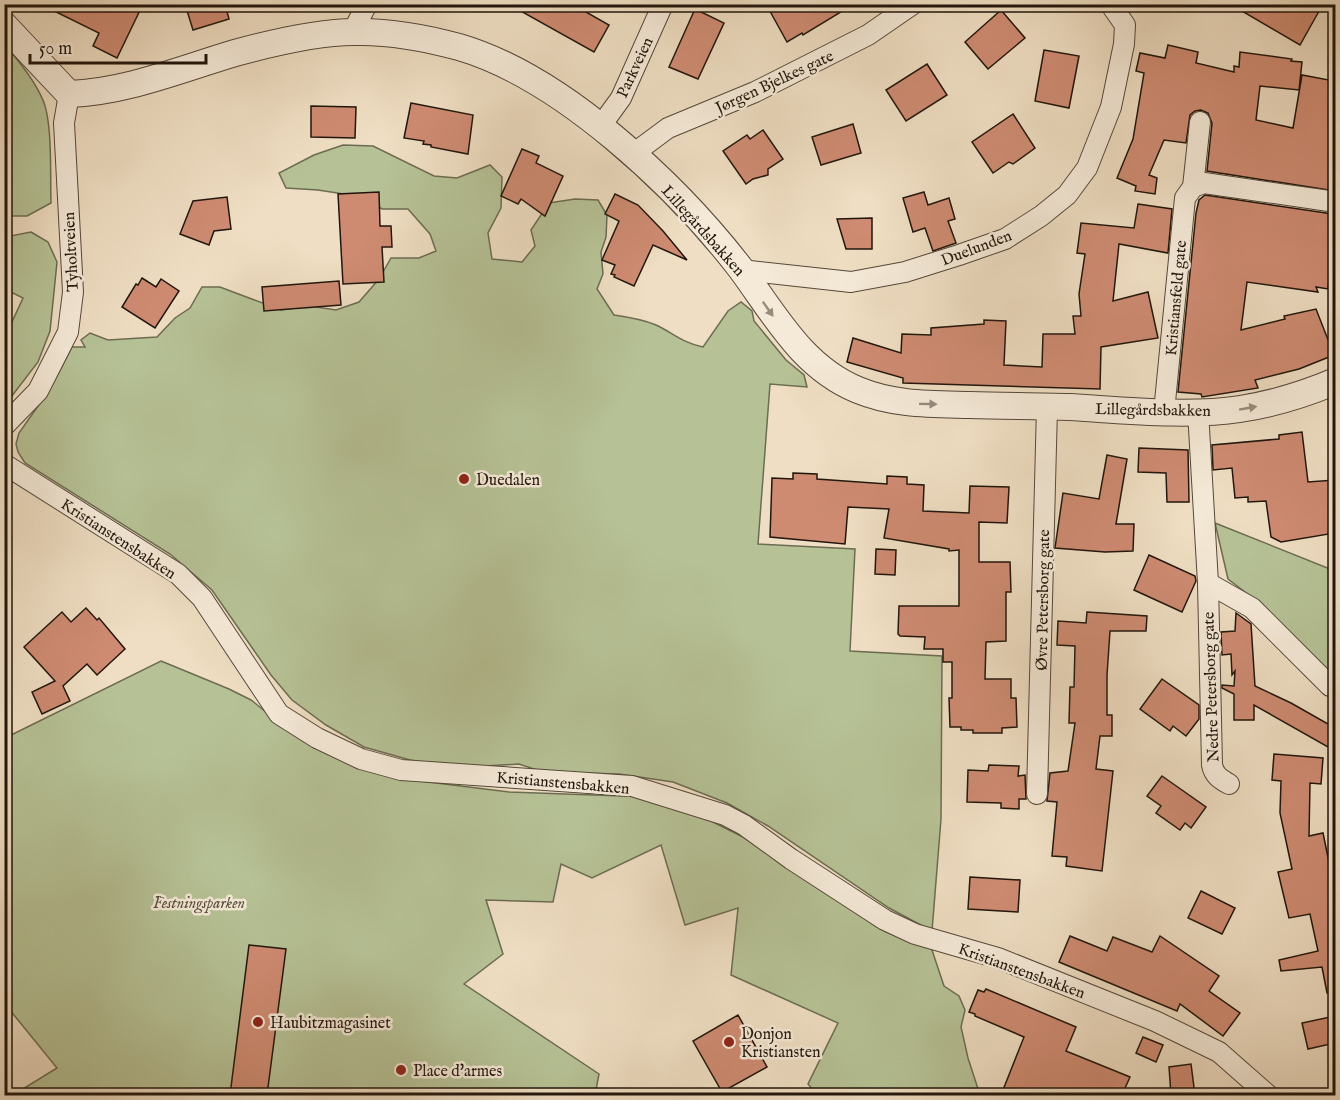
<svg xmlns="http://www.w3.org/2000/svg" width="1340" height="1100" viewBox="0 0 1340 1100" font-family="'IM FELL English',serif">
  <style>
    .green { fill: #b6c296; stroke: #6c6c52; stroke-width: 1.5 }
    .building { fill: #ce8b72; stroke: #21160d; stroke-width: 1.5 }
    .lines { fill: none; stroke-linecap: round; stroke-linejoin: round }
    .minor-casing { stroke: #54483a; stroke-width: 22 }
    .tertiary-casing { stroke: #54483a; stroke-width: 28 }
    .minor { stroke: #f5ead8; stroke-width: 20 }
    .tertiary { stroke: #f5ead8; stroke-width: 26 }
    .oneway { fill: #968b7d }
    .poi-dot { fill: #8f2418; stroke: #f5ead8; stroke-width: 2 }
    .labels { text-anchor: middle; stroke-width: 5; stroke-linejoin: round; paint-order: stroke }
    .street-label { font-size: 16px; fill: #21160d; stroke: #f5ead8 }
    .poi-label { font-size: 16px; fill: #21160d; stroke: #f5ead8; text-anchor: start }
    .park-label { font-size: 16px; font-style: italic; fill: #55523d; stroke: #f5ead8 }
  </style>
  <rect width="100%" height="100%" fill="#efdec3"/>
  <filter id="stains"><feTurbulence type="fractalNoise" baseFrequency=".00333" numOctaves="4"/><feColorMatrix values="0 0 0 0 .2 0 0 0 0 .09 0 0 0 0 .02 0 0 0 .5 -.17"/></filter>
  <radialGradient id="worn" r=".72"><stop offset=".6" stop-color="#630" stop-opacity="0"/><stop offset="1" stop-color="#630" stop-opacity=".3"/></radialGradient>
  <g class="green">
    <path d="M5,45c14,16 28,33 37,53 11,22 8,78 9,105l-24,13h-22z"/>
    <path d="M343,145l30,1 61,30 23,2 33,-13 12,12 -1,31 -13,25 4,26 30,3 13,-16 -4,-16 18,-27 26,-4 23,1 9,15 -1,22 -5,15 2,22 -6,15 17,26c14,2 28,4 42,10 17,8 27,18 47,22l25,-36 13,-9 11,9 2,10 32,39 18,15 3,12 -37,-3 -12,160 97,5 -5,102 92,5 -1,163 -9,112 -43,-23 -121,-82 -41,-23 -54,-21 -54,-8 -76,-2 -24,-8 -67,4 -42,-8 -46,-13 -38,-22 -34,-25 -21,-25 -59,-85 -42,-36 -145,-91 -7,-11 -2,-8 3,-11 31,-44 22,-42h13l-4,-7 9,-7 18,7 49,-3 18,-19 15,-10 12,-21h18l61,23 29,-4 26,4 23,-8 20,-23 12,-21h28l17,-7 -6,-17 -22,-25h-26l-19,-12 -45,-7 -32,-2 -7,-15 35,-18z"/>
    <polygon points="31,232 48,242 57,262 50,331 38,362 5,405 5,337 23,298 5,289 5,237"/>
    <polygon points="1215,523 1335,571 1335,686 1262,605 1228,579"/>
    <path d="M161,661l68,28 22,11 25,20 136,60 97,12 141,5 45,16 56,28 106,67c15,24 48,31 74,39l13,39 15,10 6,14 -4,17 7,31 11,34 5,3h-167l-9,-11 30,-61 -107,-48 7,-67 -53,17 -24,-80 -69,33 -31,-14 -8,38 -67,-2 17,54 -39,30 135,90 -4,21h-582l44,-27 -52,-64v-266z"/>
  </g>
  <g class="building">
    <polygon points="40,4 143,4 117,58 93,46 99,33"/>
    <polygon points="185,4 225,4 229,19 193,30"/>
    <polygon points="508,4 572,4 609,25 594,52"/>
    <polygon points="766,4 854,4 803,35 802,33 787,42"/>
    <polygon points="1230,4 1323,4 1300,45"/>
    <polygon points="695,9 724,23 698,79 669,67"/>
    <polygon points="1001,10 1025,38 988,69 965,42"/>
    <polygon points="1168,45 1198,52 1196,63 1234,72 1234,66 1239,67 1240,52 1292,59 1291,61 1302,62 1299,90 1260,86 1256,120 1293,128 1302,75 1329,80 1329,83 1335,84 1335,118 1332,137 1335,138 1335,147 1332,168 1335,169 1335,191 1207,171 1212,123 1208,113 1201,110 1195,111 1190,115 1186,143 1164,140 1149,175 1157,178 1155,194 1135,191 1136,186 1117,178 1133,139 1144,73 1136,71 1140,53 1165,58"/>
    <polygon points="1044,50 1079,56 1069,108 1035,101"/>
    <polygon points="927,64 947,95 906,121 886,90"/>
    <polygon points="411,103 473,115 468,154 431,147 431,145 423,144 424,141 404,138"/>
    <polygon points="311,106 356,107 355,138 311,137"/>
    <polygon points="1013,114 1035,148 1013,164 1009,162 993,173 972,142"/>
    <polygon points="853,124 861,153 821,165 812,137"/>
    <polygon points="763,130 783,159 768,169 768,175 753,179 746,184 723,151 747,135 750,139"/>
    <polygon points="522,149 539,156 536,163 563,176 545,216 521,199 518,204 501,196"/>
    <polygon points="379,192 380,226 391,226 392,247 382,247 384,282 343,284 338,194"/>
    <polygon points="924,192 928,205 949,198 955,219 948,221 956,243 933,251 925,228 913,232 903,198"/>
    <polygon points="615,194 638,205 663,231 687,260 653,245 634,286 614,277 615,275 611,274 615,265 602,260 619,221 605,214"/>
    <polygon points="1205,195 1326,213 1335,216 1335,231 1328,289 1316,287 1318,292 1247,282 1241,330 1285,319 1284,316 1316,309 1334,355 1299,369 1255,380 1258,388 1202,397 1201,394 1178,392 1196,213 1199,200"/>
    <polygon points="227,197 231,229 214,231 209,245 180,234 193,201"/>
    <polygon points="1138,204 1172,209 1168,253 1119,244 1113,301 1148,292 1158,338 1101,347 1100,389 903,383 903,378 847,362 853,338 901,353 902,334 931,335 931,328 984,324 984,320 1006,321 1004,365 1042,367 1043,334 1075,334 1073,316 1081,316 1079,294 1085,254 1077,253 1081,223 1134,228"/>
    <polygon points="872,218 872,249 846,249 837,219"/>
    <polygon points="142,278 156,287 161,279 179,291 155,328 122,307 136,284 138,285"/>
    <polygon points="339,281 341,305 264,311 262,287"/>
    <polygon points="1302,432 1308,482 1335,480 1335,514 1333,514 1335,533 1281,542 1271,537 1266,501 1248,502 1248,497 1235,498 1232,468 1213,470 1212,445 1279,439 1279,435"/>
    <polygon points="1139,448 1188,450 1189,502 1167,502 1166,473 1138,472"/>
    <polygon points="1107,455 1127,459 1116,524 1134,524 1133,551 1105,552 1055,548 1063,493 1099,499"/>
    <polygon points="793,473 817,474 817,479 887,484 887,476 907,477 907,484 924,485 923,511 969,513 970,486 1009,487 1007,523 979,522 979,562 1010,562 1011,592 1006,592 1006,641 986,642 985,679 1011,679 1011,698 1016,698 1017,727 1002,728 1002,733 973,733 973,730 961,730 961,727 950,727 949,698 952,698 952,662 943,662 943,649 924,649 925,637 900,636 898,634 899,606 959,606 959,550 949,551 949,549 884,538 889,509 848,507 845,544 770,537 772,478 793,479"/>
    <polygon points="876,549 896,550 895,575 875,574"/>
    <polygon points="1149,555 1195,576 1196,581 1182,612 1134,590"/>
    <polygon points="86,608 97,620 99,618 125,649 97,675 87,664 63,686 70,701 42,714 32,692 55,681 24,647 62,612 71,622"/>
    <polygon points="1087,612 1147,616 1146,631 1110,631 1107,675 1107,715 1112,715 1112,736 1100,736 1096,769 1113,771 1102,871 1066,866 1067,857 1052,856 1057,802 1047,801 1050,773 1068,771 1075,723 1069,723 1070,687 1074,687 1075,646 1057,645 1058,621 1086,623"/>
    <polygon points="1236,613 1251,624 1255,686 1291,703 1335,728 1335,751 1254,705 1254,720 1234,720 1234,694 1222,688 1222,685 1234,686 1235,671 1232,675 1231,654 1222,655 1221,632 1235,631"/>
    <polygon points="1162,679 1199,705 1199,719 1186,736 1173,726 1170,731 1140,709"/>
    <polygon points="1274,754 1323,758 1321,784 1310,783 1309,836 1323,833 1332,877 1335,876 1335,992 1327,993 1322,967 1281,971 1279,960 1318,951 1310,914 1289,918 1278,872 1292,869 1280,813 1281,781 1272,780"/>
    <polygon points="989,765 1019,766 1018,776 1025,775 1026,799 1019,799 1019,809 1001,808 1001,803 967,802 968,770 988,771"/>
    <polygon points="1162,776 1206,807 1191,828 1185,823 1180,830 1156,813 1161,806 1147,796"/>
    <polygon points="970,877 1020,880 1018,912 968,909"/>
    <polygon points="1201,891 1235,908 1222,934 1188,918"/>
    <polygon points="1070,936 1107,951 1113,937 1152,952 1160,936 1219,976 1209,991 1240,1013 1223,1036 1180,1004 1177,1011 1059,962"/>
    <polygon points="249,945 286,949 267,1095 230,1095"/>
    <polygon points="986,989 1076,1027 1066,1051 1130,1077 1122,1095 1001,1095 1024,1037 975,1016 975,1014 969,1012 978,990 984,992"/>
    <polygon points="738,1015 767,1067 722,1092 693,1041"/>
    <polygon points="1335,1016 1335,1043 1308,1049 1302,1023"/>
    <polygon points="1143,1037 1163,1045 1156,1062 1136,1053"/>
    <polygon points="1191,1064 1195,1095 1171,1095 1169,1067"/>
  </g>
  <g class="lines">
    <defs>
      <g id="minor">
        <polyline points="353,31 367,4"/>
        <polyline points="600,127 621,98 663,4"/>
        <polyline points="633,154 668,128 755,92 868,35 913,4"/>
        <polyline points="1193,187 1200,122"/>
        <polyline points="741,270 851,282 905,272 959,255 1005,239 1041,216 1067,195 1087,168 1111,107 1124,44 1125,25 1111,5"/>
        <path d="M1198,411l10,172 4,182c2,10 8,14 17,19"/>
        <polyline points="1164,412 1185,198 1193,187 1204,183 1329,201 1336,204"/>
        <polyline points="4,426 38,391 68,332 73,292 64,123 69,94"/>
        <polyline points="4,464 178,574 202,598 279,714 317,738 361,759 401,770 632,786 725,815 744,825 791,859 885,920 915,934 998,958 1155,1021 1219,1052 1269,1096"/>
        <polyline points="1208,583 1252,608 1330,686"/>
        <polyline points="1037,794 1047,407"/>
      </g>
      <path id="tertiary" d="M4,25l65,69c57,-2 112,-25 166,-41 33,-9 85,-21 119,-21 35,-1 72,6 105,15 103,30 218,139 282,222 34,46 61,98 117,121 36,15 73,14 112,15 33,1 66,1 99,2 53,3 119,10 171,2 33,-5 65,-15 96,-28"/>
    </defs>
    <use href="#minor" class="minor-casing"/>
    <use href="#tertiary" class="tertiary-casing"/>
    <use href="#minor" class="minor"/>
    <use href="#tertiary" class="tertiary"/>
  </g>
  <defs><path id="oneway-solid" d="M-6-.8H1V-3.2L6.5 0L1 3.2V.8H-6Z" transform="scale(1.5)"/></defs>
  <g class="oneway">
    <use href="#oneway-solid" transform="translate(768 309) rotate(55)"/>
    <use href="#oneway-solid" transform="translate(928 404) rotate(1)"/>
    <use href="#oneway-solid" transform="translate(1248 408) rotate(-10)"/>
  </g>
  <g class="poi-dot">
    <circle cx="464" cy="479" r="6"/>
    <circle cx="258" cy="1022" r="6"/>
    <circle cx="729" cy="1042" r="6"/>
    <circle cx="401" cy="1070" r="6"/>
  </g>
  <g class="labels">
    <g class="street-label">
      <text transform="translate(634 67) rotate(-65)" y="6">Parkveien</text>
      <text transform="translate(774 81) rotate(-25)" y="6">Jørgen Bjelkes gate</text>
      <text transform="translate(704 230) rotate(48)" y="6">Lillegårdsbakken</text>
      <text transform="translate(976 247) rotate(-21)" y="6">Duelunden</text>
      <text transform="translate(70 252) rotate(-93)" y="6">Tyholtveien</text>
      <text transform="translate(1175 298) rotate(-85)" y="6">Kristiansfeld gate</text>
      <text transform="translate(1153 409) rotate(1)" y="6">Lillegårdsbakken</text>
      <text transform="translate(119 538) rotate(33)" y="6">Kristianstensbakken</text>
      <text transform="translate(1042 600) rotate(-89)" y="6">Øvre Petersborg gate</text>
      <text transform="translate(1210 687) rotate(-92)" y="6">Nedre Petersborg gate</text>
      <text transform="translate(563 782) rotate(5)" y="6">Kristianstensbakken</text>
      <text transform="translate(1022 970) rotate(20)" y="6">Kristianstensbakken</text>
    </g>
    <g class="poi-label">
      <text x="476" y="485">Duedalen</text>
      <text x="270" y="1028">Haubitzmagasinet</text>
      <text x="741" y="1039">Donjon<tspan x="741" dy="18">Kristiansten</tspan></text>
      <text x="413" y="1076">Place d'armes</text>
    </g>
    <g class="park-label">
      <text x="199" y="908">Festningsparken</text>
    </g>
  </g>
  <rect width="1340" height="1100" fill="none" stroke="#efdec3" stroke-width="24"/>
  <rect x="6" y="6" width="1328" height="1088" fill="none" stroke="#21160d" stroke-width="3"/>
  <rect x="12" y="12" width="1316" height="1076" fill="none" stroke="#21160d" stroke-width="1.5"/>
  <path d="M30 54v9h176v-9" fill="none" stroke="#21160d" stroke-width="3"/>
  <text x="39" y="54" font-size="18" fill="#21160d" stroke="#f5ead8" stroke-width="4.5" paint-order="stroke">50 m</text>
  <rect width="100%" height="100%" filter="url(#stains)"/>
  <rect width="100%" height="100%" fill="url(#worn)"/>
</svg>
